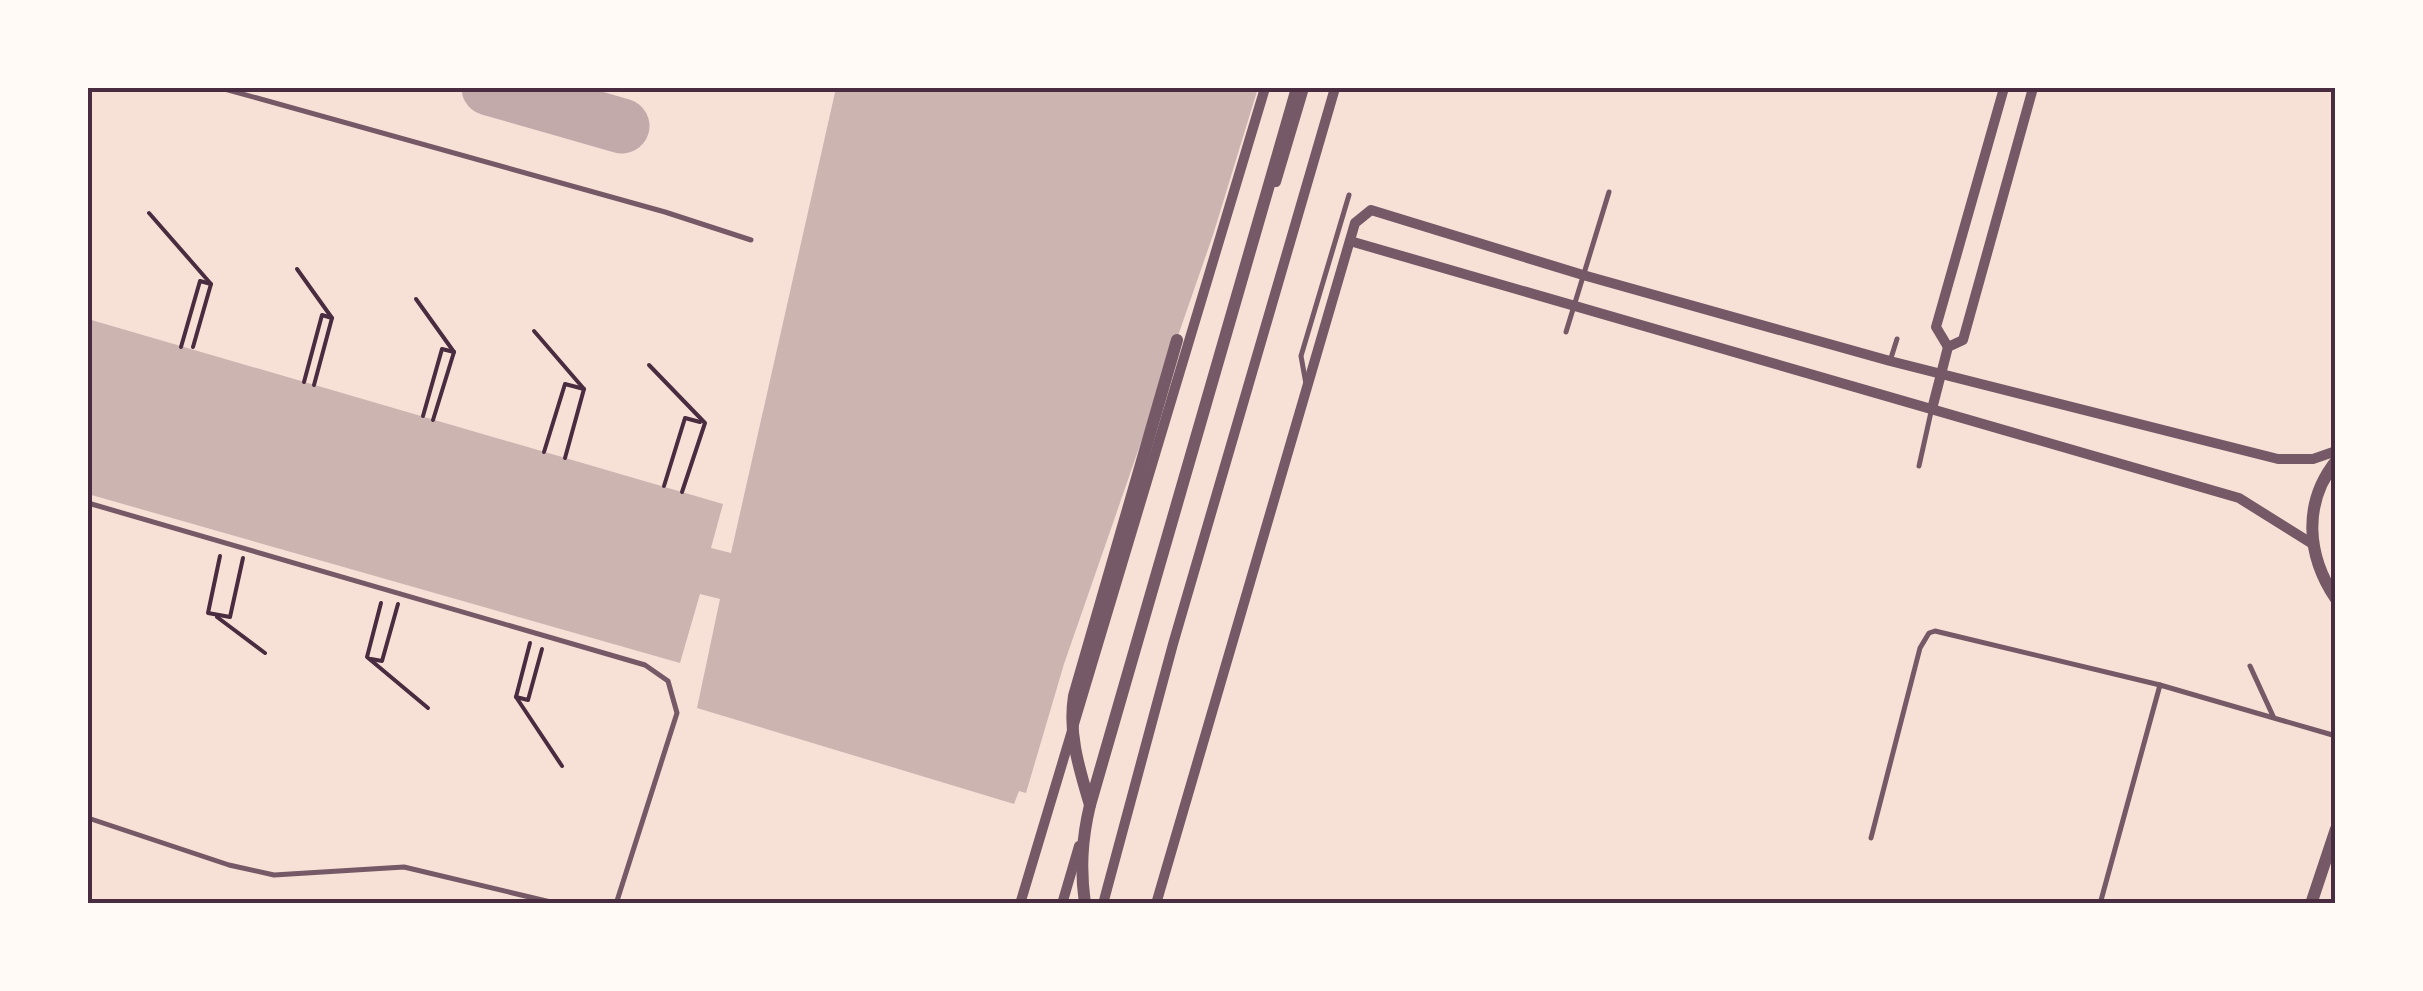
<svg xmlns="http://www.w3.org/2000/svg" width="2423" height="991" viewBox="0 0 2423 991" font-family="Figtree,sans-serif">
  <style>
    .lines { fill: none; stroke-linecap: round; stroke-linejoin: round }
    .taxiway { stroke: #c3aaaa; stroke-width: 55 }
    .building { fill: #ccb4b1 }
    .path { stroke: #4a2c40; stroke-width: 4 }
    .service { stroke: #755966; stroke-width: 5 }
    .minor { stroke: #755966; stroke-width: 10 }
    .tertiary { stroke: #755966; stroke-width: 12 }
    .neatline { fill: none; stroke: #4a2c40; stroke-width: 4 }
  </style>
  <rect width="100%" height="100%" fill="#f7e1d7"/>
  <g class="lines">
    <polyline class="taxiway" points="489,88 622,126"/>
  </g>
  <polygon class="building" points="836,88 1258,88 1213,235 1064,664 1026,793 1019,791 1014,804 697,708 720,599 700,594 680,663 88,494 88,319 723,504 711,548 731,553"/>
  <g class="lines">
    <g class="path">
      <polyline points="149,213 211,284 193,347"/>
      <polyline points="88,248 88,254"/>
      <polyline points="297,269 332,318 314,385"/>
      <polyline points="416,299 454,352 433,420"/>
      <polyline points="534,331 584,389 565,458"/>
      <polyline points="181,347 200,281 211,284"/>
      <polyline points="649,365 705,423 682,492"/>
      <polyline points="304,382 322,315 332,318"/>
      <polyline points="423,416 442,349 454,352"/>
      <polyline points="544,452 565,384 584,389"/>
      <polyline points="664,486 685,418 700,422"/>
      <polyline points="220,556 208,613 230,617 243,558"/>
      <polyline points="381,603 367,657 428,708"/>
      <polyline points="217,617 265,653"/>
      <polyline points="530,643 516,697 528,700 542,649"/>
      <polyline points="371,659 382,661 398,604"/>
      <polyline points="516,697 562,766"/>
    </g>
    <g class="service">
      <polyline points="221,88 665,212 751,240"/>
      <polyline points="1566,332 1609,192"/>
      <polyline points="1891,358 1897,339"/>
      <polyline points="1306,384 1301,356 1349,195"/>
      <polyline points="1919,466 1931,412"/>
      <polyline points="88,503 645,665 668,681 677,713 616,904"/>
      <polyline points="2250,666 2273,716"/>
      <polyline points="88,818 229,865 274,875 404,867 559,904"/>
      <polyline points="1871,838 1920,648 1929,633 1935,631 2160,685 2336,736"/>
      <polyline points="2100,904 2160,685"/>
    </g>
    <g class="minor">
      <polyline points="1276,182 1304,88"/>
      <polyline points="1350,241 2239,498 2311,543"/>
      <polyline points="1948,347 1936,327 2004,88"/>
      <polyline points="1932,409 1948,347 1963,340 2033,88"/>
      <polyline points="1020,904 1265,88"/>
      <polyline points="1062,904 1079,846"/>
      <polyline points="1103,904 1173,644 1335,88"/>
      <polyline points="1156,904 1355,223 1371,210 1583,275 1890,361 2278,459 2313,459 2336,451"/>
    </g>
    <g class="tertiary">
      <path d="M2336,461c-34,43 -29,95 0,138"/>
      <path d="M1090,805c-11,-37 -22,-71 -16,-109l103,-356"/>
      <path d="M1085,904c-5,-36 -3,-65 5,-99l207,-717"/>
      <polyline points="2311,904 2336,829"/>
    </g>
  </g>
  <rect width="2423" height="991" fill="none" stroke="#fffaf5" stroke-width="180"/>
  <rect x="90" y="90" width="2243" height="811" class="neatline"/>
</svg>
